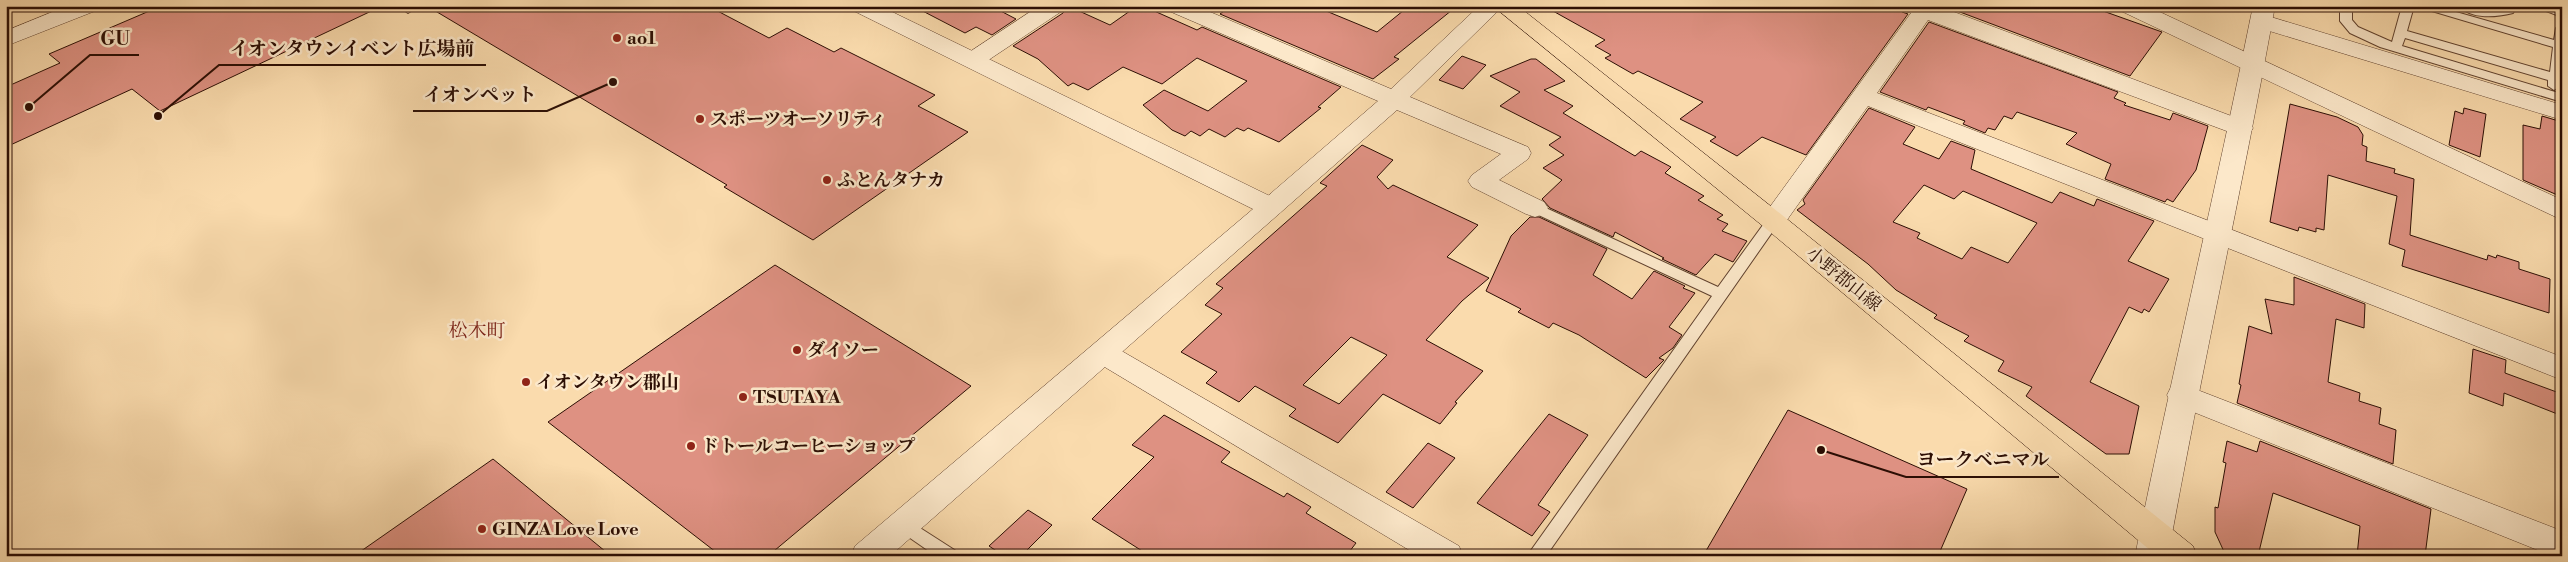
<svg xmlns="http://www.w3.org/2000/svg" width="2568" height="562" viewBox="0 0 2568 562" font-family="'Libre Bodoni','Noto Serif JP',serif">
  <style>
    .building { fill: #de9182; stroke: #2c0e04; fill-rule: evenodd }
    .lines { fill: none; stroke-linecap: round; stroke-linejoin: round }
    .service-casing { stroke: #60412e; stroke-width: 2 }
    .minor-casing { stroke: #60412e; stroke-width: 1 }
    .tertiary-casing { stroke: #60412e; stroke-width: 1 }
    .primary-casing { stroke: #2c0e04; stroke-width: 1 }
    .service { fill: #fce8ca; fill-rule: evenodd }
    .minor { fill: #fce8ca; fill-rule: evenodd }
    .tertiary { fill: #fce8ca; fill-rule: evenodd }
    .primary { fill: #fadbad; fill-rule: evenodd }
    .poi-dot { fill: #8f2418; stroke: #fce8ca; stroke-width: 2 }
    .labels { text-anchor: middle; stroke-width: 5; stroke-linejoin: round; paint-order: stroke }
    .poi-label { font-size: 18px; font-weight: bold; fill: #2c0e04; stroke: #fce8ca; text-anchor: start }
    .street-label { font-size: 18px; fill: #2c0e04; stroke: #fce8ca }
    .neighbourhood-label { font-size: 19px; fill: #7a1f14; stroke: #fce8ca }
    .leader { fill: none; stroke: #2c0e04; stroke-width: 2 }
    .callout-dot { fill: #2c0e04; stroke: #fce8ca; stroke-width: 2 }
    .callout-label { font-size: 19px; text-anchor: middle; font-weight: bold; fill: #2c0e04; stroke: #fce8ca; stroke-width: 5; stroke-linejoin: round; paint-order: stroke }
  </style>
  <rect width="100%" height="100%" fill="#fadbad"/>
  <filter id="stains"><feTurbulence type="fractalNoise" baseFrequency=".004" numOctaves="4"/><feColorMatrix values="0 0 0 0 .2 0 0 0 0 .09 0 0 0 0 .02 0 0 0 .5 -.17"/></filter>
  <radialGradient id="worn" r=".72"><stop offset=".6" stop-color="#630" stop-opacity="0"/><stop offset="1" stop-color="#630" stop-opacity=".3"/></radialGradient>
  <g class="building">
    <polygon points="161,6 382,6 160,111 132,89 6,147 6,87 60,63 49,54"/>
    <polygon points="427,6 708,6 769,38 787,28 834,52 841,48 935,95 918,106 968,132 813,240 724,187 727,185"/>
    <polygon points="913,6 991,6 1016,19 992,35 976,27 965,33"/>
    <polygon points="1068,6 1110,25 1137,6 1143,6 1197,30 1202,27 1341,87 1318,107 1321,108 1279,142 1248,128 1244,131 1237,128 1225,137 1209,129 1200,136 1191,131 1185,136 1172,130 1143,105 1164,90 1208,111 1247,81 1197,58 1162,84 1123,67 1088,90 1073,83 1068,86 1038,59 1013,46 1063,13"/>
    <polygon points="1231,6 1314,6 1377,32 1409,6 1457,6 1394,57 1399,59 1373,79 1220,14"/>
    <polygon points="1544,6 1899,6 1902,12 1908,14 1806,155 1762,137 1737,156 1710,141 1716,137 1680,119 1703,102 1638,71 1633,74 1605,58 1611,55 1595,46 1605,40"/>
    <polygon points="1944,6 2089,6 2162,32 2130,76"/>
    <polygon points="1929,22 2118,92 2114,98 2126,103 2124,105 2170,120 2173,113 2208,126 2196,170 2173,202 2167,199 2165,202 2105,179 2111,164 2066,144 2077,133 2017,112 2012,119 2004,116 1995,130 1988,128 1985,133 1963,124 1965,121 1928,107 1926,110 1880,92"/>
    <polygon points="1462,56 1486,65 1463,89 1439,80"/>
    <polygon points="1531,59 1536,59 1565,81 1544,90 1573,106 1563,113 1635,156 1641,151 1671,167 1665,173 1704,196 1698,200 1723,215 1717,219 1728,224 1722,231 1747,241 1733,262 1715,254 1696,275 1662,259 1664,258 1615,232 1613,237 1550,208 1542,199 1562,180 1543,168 1564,155 1549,145 1561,137 1500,106 1520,92 1490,76"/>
    <polygon points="2290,104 2337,117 2358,127 2363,135 2362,145 2367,147 2366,161 2395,169 2394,173 2414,179 2410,235 2487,260 2488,255 2496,258 2497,255 2519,262 2519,269 2550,279 2549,313 2402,266 2405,250 2389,244 2397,196 2328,175 2324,230 2316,228 2316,232 2299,227 2298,231 2270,222"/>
    <path d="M1869,108l46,19 -12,17 36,15 12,-18 24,9 -4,19 81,34 8,-11 34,14 3,-7 57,22 -26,40 41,18 -20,33 -5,-3 -2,4 -13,-6 -39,75 49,24 -10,48h-23l-80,-58 6,-9 -34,-16 6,-10 -40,-20 5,-5 -35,-18 3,-3 -41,-25 -28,-26 -71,-54 8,-6 -2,-4zM1924,185l30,14 9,-8 74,32 -29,40 -37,-16 -9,12 -45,-21 3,-5 -27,-11z"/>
    <polygon points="2464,108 2486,114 2480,157 2449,145 2455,111 2463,114"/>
    <polygon points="2542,116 2562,122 2562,197 2523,180 2523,125 2540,129"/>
    <path d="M1362,145l31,15 -16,17 11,12 5,-4 85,40 -31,32 42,21 -27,23 -36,39 57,31 -28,31 2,1 -17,21 -57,-30 -45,49 -49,-27 7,-7 -41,-23 -16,16 -33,-19 11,-11 -36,-20 41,-38 -17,-9 18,-17 -7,-4 111,-98 -7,-3zM1351,337l36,18 -48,49 -36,-19z"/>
    <polygon points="1530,217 1539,217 1607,249 1593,275 1632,299 1654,271 1685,286 1683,288 1695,293 1669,327 1682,335 1673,348 1659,358 1664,360 1646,378 1579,335 1553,323 1549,328 1518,312 1521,309 1486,291 1511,236"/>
    <polygon points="775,265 971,386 768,556 721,556 548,422"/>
    <polygon points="2294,277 2365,304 2364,328 2336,319 2328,382 2360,393 2359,401 2381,408 2379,424 2396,430 2393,464 2237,403 2241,385 2239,384 2249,326 2272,334 2265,299 2294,305"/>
    <polygon points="2473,349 2506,360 2505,373 2562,394 2560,415 2504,393 2503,406 2469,393"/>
    <polygon points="1788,410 1967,489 1938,556 1703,556"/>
    <polygon points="1549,414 1588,435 1538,505 1550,512 1532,536 1477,503"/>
    <polygon points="1164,415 1230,452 1221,462 1284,497 1287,493 1311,507 1306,513 1356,543 1346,556 1150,556 1092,519 1154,457 1132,445"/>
    <polygon points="2227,441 2257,452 2260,441 2431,509 2425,556 2357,556 2360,526 2273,493 2258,556 2226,556 2215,532 2215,507 2218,508 2226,463 2223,462"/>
    <polygon points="1428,443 1455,458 1413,508 1386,492"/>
    <polygon points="493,459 611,556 354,556"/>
    <polygon points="1028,510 1052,525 1021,556 1004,556 989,546"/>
  </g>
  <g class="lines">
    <defs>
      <g id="service">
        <polygon points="398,6 412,6 414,9 408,13"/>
        <polygon points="2340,6 2352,6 2352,20 2358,27 2392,42 2402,6 2414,6 2407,31 2550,72 2553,47 2415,6 2435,6 2554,40 2556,28 2562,24 2560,86 2554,90 2548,86 2548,80 2405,38 2402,46 2562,94 2562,102 2380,47 2350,33 2340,21"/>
        <path d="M2459,6l33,3 25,-3 -4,7c-16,4 -41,7 -54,-7z"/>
        <polygon points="2533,6 2552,6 2562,9 2562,17"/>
        <polygon points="1535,203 1718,287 1768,218 1773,216 1780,221 1546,556 1527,556 1712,296 1530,211 1528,208 1530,205"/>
        <polygon points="903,517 956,551 959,556 936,556 897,529 894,524 897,519"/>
      </g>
      <g id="minor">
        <polygon points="1039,6 1065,6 1062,11 981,65 973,67 965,65 961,60 965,55"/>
        <polygon points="1166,6 1196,6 1391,89 1479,6 1503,6 1410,97 1528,147 1531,153 1528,159 1499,180 1544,202 1548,208 1544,214 1535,217 1526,214 1472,187 1468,181 1472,175 1501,154 1397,110 1280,213 1271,216 1262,213 1258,207 1262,201 1378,101 1169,11"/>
        <polygon points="1901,6 1938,6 2250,123 2253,128 2250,133 2241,136 2232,133 1928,20 1877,93 2562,357 2562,380 1868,106 1782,227 1773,230 1764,227 1760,221 1764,215 1911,13 1904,11"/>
        <polygon points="2118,6 2147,6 2562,200 2562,220 2121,11"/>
        <polygon points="2261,14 2562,105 2562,120 2253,26 2250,21 2253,16"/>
        <polygon points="1103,342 1113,346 1459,546 1463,556 1419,556 1093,360 1089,353 1093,346"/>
        <polygon points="2182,384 2562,531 2562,556 2550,555 2171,403 2167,395 2171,387"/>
      </g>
      <g id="tertiary">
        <polygon points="67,6 98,6 95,11 6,46 6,31"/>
        <polygon points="851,6 880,6 1280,201 1284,207 1280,213 890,556 851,556 855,546 1253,209 854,11"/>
        <path d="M2253,6h22c-33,184 -74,366 -107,550h-33c37,-184 81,-366 118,-550z"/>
      </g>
      <polygon id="primary" points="1493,6 1518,6 1782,215 2193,546 2197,556 2157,556 1764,227"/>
    </defs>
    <use href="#service" class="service-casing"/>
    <use href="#minor" class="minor-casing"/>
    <use href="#tertiary" class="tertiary-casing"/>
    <use href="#primary" class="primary-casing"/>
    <use href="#service" class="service"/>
    <use href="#minor" class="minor"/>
    <use href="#tertiary" class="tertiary"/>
    <use href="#primary" class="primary"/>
  </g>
  <g class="poi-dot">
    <circle cx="617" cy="38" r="5"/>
    <circle cx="700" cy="119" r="5"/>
    <circle cx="827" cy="180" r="5"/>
    <circle cx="797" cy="350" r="5"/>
    <circle cx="526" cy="382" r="5"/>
    <circle cx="743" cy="397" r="5"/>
    <circle cx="691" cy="446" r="5"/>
    <circle cx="482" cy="529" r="5"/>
  </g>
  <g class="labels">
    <g class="poi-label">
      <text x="627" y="44">ao1</text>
      <text x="710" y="125">スポーツオーソリティ</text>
      <text x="837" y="186">ふとんタナカ</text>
      <text x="807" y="356">ダイソー</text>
      <text x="536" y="388">イオンタウン郡山</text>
      <text x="753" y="403">TSUTAYA</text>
      <text x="701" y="452">ドトールコーヒーショップ</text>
      <text x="492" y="535">GINZA Love Love</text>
    </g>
    <g class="street-label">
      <text transform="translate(1844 279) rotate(39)" y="6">小野郡山線</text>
    </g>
    <g class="neighbourhood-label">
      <text x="477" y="337">松木町</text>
    </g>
  </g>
  <path class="leader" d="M29 107L90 55H139M158 116L219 65H486M613 82L547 111H413M1821 450L1906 477H2059"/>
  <g class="callout-dot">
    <circle cx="29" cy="107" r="5"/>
    <circle cx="158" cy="116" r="5"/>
    <circle cx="613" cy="82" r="5"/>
    <circle cx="1821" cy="450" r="5"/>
  </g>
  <g class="callout-label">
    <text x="115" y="45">GU</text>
    <text x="352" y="55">イオンタウンイベント広場前</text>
    <text x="480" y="101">イオンペット</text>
    <text x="1983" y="466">ヨークベニマル</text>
  </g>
  <rect width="2568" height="562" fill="none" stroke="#fadbad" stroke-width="25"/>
  <rect x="8" y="8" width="2553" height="547" fill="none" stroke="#2c0e04" stroke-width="2.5"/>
  <rect x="12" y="12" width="2543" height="537" fill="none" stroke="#2c0e04"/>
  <rect width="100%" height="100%" filter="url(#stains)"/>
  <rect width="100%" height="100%" fill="url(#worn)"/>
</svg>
